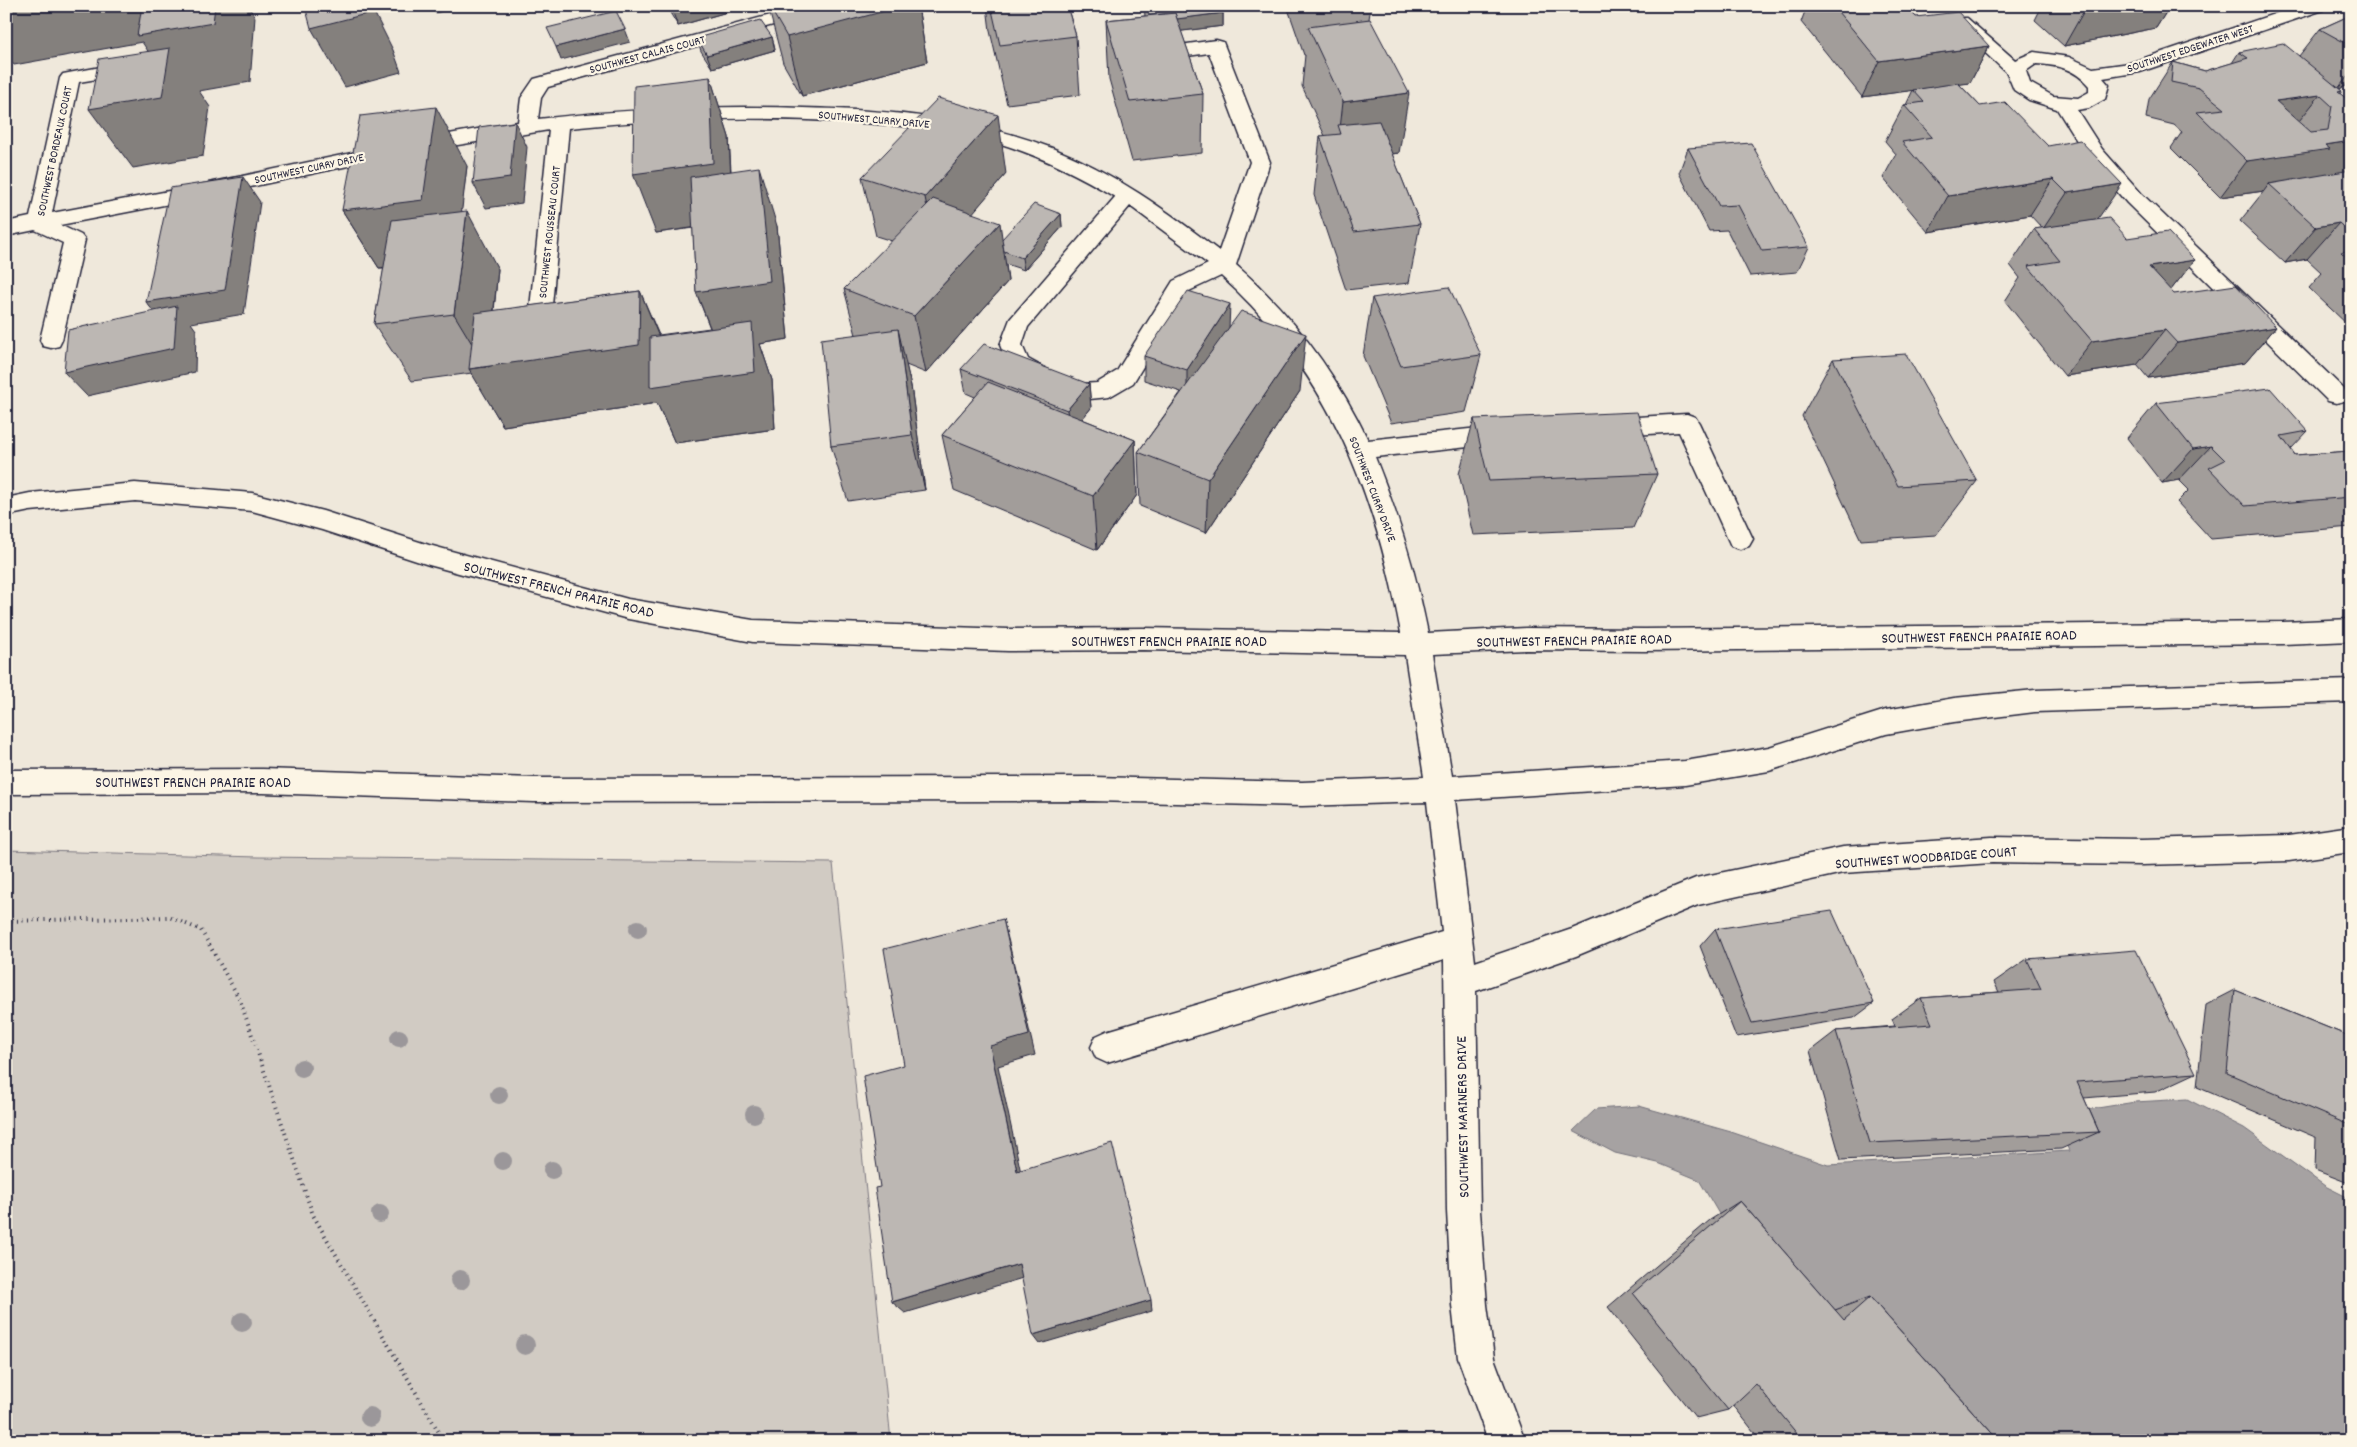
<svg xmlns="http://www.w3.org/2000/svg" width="2357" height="1447" viewBox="0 0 2357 1447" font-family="Dekko,sans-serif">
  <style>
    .green { fill: #d1cbc3; stroke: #7a767f }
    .water { fill: #a6a2a2; stroke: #716f79 }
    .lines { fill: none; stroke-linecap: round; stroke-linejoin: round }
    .minor-casing { stroke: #22223b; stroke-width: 3 }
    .path { stroke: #22223b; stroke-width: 4; stroke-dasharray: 1 4.5; stroke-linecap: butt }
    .minor { fill: #fcf5e5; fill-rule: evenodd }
    .tree { fill: #9b979a }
    .wall { fill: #a29d9a; stroke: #22223b }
    .shaded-wall { fill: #84807d; stroke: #22223b }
    .building { fill: #bcb7b3; stroke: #22223b; fill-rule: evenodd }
    .labels { text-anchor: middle; stroke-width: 4.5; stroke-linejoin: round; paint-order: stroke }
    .far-street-label { font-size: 12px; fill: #22223b; stroke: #fcf5e5 }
    .street-label { font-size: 15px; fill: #22223b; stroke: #fcf5e5 }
  </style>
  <rect width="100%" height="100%" fill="#efe8db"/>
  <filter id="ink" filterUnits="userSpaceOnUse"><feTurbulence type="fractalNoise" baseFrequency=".02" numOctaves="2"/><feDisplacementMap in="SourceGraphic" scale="10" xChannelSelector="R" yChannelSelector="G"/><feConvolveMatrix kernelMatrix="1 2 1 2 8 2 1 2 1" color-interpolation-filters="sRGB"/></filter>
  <g filter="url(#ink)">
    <polygon class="green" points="6,850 258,857 833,863 891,1441 6,1441"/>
    <polygon class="water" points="2187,1099 2244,1128 2325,1186 2351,1199 2351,1441 1949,1441 1722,1219 1699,1180 1658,1163 1615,1153 1573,1131 1596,1109 1639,1106 1731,1132 1828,1165 2069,1151 2054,1115 2135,1102"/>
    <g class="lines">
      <defs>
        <g id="minor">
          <path d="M2298,6h28l-3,4 -183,62 -37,6 6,7 -4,14 -16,9 -12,2 25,39 39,44 203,196 4,6 -4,6 -8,2 -8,-2 -201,-198 -40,-46 -30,-48 -28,-9 -15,-10 -7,-17 -55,-51 3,-4h12l48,42 19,-8 35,5 24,11 37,-5zM2036,64c22,1 39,5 53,22v6l-11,6 -25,-2 -23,-13 -4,-12z"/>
          <path d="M800,7l6,1 3,4 -3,4 -258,71 -7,11 -3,21c88,-10 176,-14 265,-11 84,2 169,9 249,40 61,24 116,63 167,103l31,-89 -41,-109 -58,8 -7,-2 -2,-4 2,-4 7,-2 65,-9 7,2 47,120 -34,103c56,49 100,108 132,175l138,-15 8,3 4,6 -4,6 -8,3 -131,14c23,57 41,115 53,176l98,-5 119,1 638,-7 68,-3v22l-68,3 -638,7 -119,-1 -94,4 20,122 233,-15 84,-14 117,-37 68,-12 81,-8 316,-10v22l-316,10 -81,10 -68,12 -117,37 -84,14 -230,15 20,162 97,-33 124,-51 147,-31 149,-10 150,2 147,-4 62,-9v26l-62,9 -147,4 -150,-2 -149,10 -145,32 -122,51 -100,35 4,220 7,94 7,53 31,83h-37l-30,-83 -6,-53 -5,-94 -3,-251 -337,103 -11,-5 -5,-11 5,-11 11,-5 335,-99 -15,-130 -125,4 -209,-5 -559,1 -271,-9 -257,1v-24l257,-1 271,9 559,-1 209,5 122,-5 -19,-122 -262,-5 -135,1 -255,-9 -125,-23 -199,-54 -107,-35 -70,-19 -117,-10 -105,10 -24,5v-18l24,-5 105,-10 117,10 71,18 106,34 199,54 125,21 255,9 135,-1 258,5c-26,-141 -71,-259 -180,-357l-32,15 -56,92 -24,14 -29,3 -39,-13 -31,-17 -10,-25 10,-26 105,-122c-38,-23 -77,-42 -120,-55 -47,-13 -97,-17 -146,-20 -93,-6 -187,-4 -280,6l-17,177 10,6 16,3 3,5 -3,5c-18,5 -38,1 -48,-16l19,-178 -140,23 -219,47 -130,25 21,10 4,5 -23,100 -3,6 -8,2 -8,-2 -3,-6 23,-97 -28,-13 -29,6v-14l24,-5 30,-139 3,-4 70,-13 7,2 2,4 -2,4 -7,2 -54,9 -27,131 138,-26 219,-46 109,-19 3,-24 13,-19zM1130,206l78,58 -35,17 -56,90 -20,12 -16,1 -24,-9 -29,-16 -6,-14 6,-18z"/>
          <polygon points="1687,414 1695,417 1699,423 1753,539 1749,546 1740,549 1731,546 1679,432 1604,437 1596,434 1592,428 1596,422 1604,419"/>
        </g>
      </defs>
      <use href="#minor" class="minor-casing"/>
      <polyline class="path" points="6,921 169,917 201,930 240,1000 313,1215 444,1441"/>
      <use href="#minor" class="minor"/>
    </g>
    <g class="tree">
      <circle cx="638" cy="929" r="9"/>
      <circle cx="399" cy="1038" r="9"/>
      <circle cx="302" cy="1068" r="9"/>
      <circle cx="499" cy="1095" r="9"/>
      <circle cx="754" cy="1114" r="9"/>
      <circle cx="503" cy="1161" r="9"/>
      <circle cx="552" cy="1170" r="9"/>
      <circle cx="380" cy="1214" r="9"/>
      <circle cx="460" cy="1280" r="10"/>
      <circle cx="242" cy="1322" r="10"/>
      <circle cx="525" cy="1345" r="10"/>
      <circle cx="370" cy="1417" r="10"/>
    </g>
    <g class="wall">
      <polygon points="667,6 748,6 678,26 669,11"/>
      <polygon points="768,6 918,6 927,62 802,96 783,63"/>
      <polygon points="987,6 1067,6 1076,36 1080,95 1007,104 990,31"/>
      <polygon points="1144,6 1220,6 1223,13 1223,26 1181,31 1203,94 1202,153 1132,161 1109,79 1106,20 1145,16"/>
      <polygon points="1287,6 1371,6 1369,19 1399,153 1392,154 1420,224 1409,283 1346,290 1314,195 1320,136 1325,136 1302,86 1305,55 1304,55"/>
      <polygon points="1807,6 1906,6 1916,17 1989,46 1970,83 1959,84 1980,106 2097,220 2127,238 2195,260 2170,291 2174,294 2276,327 2245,363 2148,378 2137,365 2065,376 2005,301 2020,278 2010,265 2034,229 2042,228 2030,215 1928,232 1883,178 1896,154 1885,141 1904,105 1906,105 1913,90 1921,89 1862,97 1801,22"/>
      <polygon points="2042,6 2170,6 2156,28 2064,46 2035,20"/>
      <polygon points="2351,15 2351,86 2348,85 2339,89 2342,91 2340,94 2351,102 2351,328 2309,288 2322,273 2307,259 2285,263 2240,221 2264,191 2220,197 2171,148 2182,132 2174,125 2146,118 2149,99 2173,62 2205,71 2232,63 2239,52 2299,56 2320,29"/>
      <polygon points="772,37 775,50 712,68 701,51 697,38"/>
      <polygon points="710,77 729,137 731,171 777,226 788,339 760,344 772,380 775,429 675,443 657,403 503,426 472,373 412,381 374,324 384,268 379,268 342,210 467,166 461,212 498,269 494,311 640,291 659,335 710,328 696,292 693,228 656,233"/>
      <polygon points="1688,148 1809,247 1797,272 1750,276 1727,230 1709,231 1679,173"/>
      <polygon points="1006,174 972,213 1002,239 1061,214 1062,227 1024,270 1006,264 1008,281 926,373 906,365 911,386 925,490 848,501 831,446 856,335 844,289 892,241 876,236 862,177"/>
      <polygon points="1372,298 1481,355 1466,412 1391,423 1363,356"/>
      <polygon points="1229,326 1300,391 1206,533 1140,506 1138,452 1181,392 1144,380 1144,356"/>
      <polygon points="1833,359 1977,481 1936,535 1861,540 1802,416"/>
      <polygon points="961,369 1089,384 1091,408 1082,419 1135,440 1137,495 1097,550 954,490 942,435 975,397 966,393"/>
      <polygon points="2156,403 2308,431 2291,449 2295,455 2351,451 2351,527 2211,539 2177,502 2189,490 2179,480 2162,483 2127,438"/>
      <polygon points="1474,419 1657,474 1633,528 1473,535 1459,474"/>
      <polygon points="1715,929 1874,1003 1854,1018 1736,1037 1700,946"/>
      <polygon points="2027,959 2196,1073 2155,1092 2084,1098 2099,1132 2061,1149 1841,1160 1810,1051 1836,1031 1895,1026 1892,1019 1921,998 1999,992 1994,982"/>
      <polygon points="2235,990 2351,1037 2351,1184 2315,1170 2316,1137 2315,1137 2197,1087 2206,1005"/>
      <polygon points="1740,1201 1835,1310 1870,1297 1999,1441 1761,1441 1733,1405 1728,1410 1696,1418 1608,1307 1710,1220"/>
    </g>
    <g class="shaded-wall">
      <polygon points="6,6 248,6 255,17 250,82 199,91 210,107 203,156 133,168 89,109 165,77 142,42 14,65 6,55"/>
      <polygon points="368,6 371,6 393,50 401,72 345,87 311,28"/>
      <polygon points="431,6 463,6 435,13"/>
      <polygon points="583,6 606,6 585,12"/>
      <polygon points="698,6 748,6 678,26 673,13"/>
      <polygon points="848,6 918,6 927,62 802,96 787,37"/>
      <polygon points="2102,6 2170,6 2156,28 2064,46 2085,9"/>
      <polygon points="1223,13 1223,26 1151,35 1151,22"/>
      <polygon points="625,29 630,42 561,60 556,47"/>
      <polygon points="772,37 775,50 712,68 707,55"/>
      <polygon points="1989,46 1970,83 1862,97 1879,61"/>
      <polygon points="2351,72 2351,81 2348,85 2337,90"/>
      <polygon points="710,77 729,137 733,222 656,233 633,174"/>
      <polygon points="1409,93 1399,153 1338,161 1341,134 1340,129 1343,102"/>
      <polygon points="2320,95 2291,131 2276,101"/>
      <polygon points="436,107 467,166 456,259 379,268 342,210"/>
      <polygon points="998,115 1006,174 936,256 925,197"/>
      <polygon points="515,122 527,147 522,203 486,208 473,183"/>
      <polygon points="2351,141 2351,173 2269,184 2264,191 2220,197 2247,161 2325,145"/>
      <polygon points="759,167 777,226 788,339 760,344 772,380 775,429 675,443 657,403 503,426 469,369 486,367 454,314 467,211 498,269 488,367 640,291 664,349 719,350 696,292"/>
      <polygon points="243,177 260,202 244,314 191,323 196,330 195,372 87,396 64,372 166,327 146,302"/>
      <polygon points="2053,179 2030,215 1928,232 1948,196"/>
      <polygon points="2122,184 2097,220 2043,229 2067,193"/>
      <polygon points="1061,214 1062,227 1024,270 1022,258"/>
      <polygon points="1000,223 1008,281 926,373 914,316"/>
      <polygon points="2339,223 2307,259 2285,263 2316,227"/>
      <polygon points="2195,260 2166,296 2149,267"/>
      <polygon points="1230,304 1229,329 1187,394 1187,370"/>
      <polygon points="2276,327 2245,363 2148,378 2177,343"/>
      <polygon points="898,329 911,386 925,490 912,435"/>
      <polygon points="2165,330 2137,365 2065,376 2092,341"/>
      <polygon points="1306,334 1300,391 1206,533 1208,479"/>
      <polygon points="1089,384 1091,408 1070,434 1067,410"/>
      <polygon points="1135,440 1137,495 1097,550 1093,496"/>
      <polygon points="2211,446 2179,480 2162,483 2193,449"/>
      <polygon points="1003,919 1009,943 1035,1055 998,1066 1024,1187 1017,1171 990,1046"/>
      <polygon points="1019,1264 1026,1277 905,1313 892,1302"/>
      <polygon points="1151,1300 1152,1311 1040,1344 1033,1335"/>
    </g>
    <g class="building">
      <polygon points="142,6 215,6 213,23 137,36"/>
      <polygon points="305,6 368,6 370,13 311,28"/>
      <polygon points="669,6 698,6 673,13"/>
      <polygon points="769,6 904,6 787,37"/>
      <polygon points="991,6 1067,6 1076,36 1000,45"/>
      <polygon points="1146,6 1220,6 1223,13 1177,19 1175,13 1149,15"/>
      <polygon points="1833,6 1906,6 1916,17 1958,12 1989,46 1879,61"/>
      <polygon points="2082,6 2102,6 2085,9"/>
      <polygon points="616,11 625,29 556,47 547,28"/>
      <polygon points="1175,13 1203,94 1130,102 1106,20"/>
      <polygon points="2351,15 2351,46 2320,29"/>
      <polygon points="1370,19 1409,93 1343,102 1308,27"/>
      <polygon points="760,20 772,37 707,55 697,38"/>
      <path d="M2283,43l59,48 -4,1 13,10v39l-26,4 5,4 -83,12 -50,-49 28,-3 -26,-21 -28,-6 2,-20 32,9 43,-13 -9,-6zM2320,95l12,11 -4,24 -17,2 -35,-31z"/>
      <polygon points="170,48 162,97 89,109 99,59"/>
      <polygon points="710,77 713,163 633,174 634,86"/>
      <polygon points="1958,83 1980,106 2005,102 2048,146 2080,140 2122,184 2067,193 2053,179 1948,196 1902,142 1932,137 1904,105 1924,102 1913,90"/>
      <polygon points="938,98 998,115 925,197 862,177"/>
      <polygon points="436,107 423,200 342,210 360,116"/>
      <polygon points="1379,121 1420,224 1354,232 1320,136 1341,134 1338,125"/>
      <polygon points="515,122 510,178 473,183 479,127"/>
      <polygon points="1751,143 1809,247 1762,251 1738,205 1719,206 1688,148"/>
      <polygon points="759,167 770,281 696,292 690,177"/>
      <polygon points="2351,170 2351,234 2339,223 2316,227 2269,184"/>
      <polygon points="243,177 225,290 146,302 170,188"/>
      <polygon points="933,199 1000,223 914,316 844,289"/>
      <polygon points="1034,204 1061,214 1022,258 1004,251 1002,239"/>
      <polygon points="467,211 454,314 374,324 392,220"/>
      <polygon points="2109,218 2127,238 2168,232 2195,260 2149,267 2174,294 2236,285 2276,327 2177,343 2165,330 2092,341 2028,266 2060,261 2034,229"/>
      <polygon points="2351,250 2351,261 2341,252"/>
      <polygon points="1449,287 1481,355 1401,366 1372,298"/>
      <polygon points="640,291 639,345 469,369 475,313"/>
      <polygon points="1188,291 1230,304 1187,370 1144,356"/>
      <polygon points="177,306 174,348 64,372 68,330"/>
      <polygon points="1241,311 1306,334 1208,479 1138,452"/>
      <polygon points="752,323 755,372 650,387 650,337"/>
      <polygon points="898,329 912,435 831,446 821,339"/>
      <polygon points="984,344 1089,384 1067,410 961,369"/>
      <polygon points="1906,354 1977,481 1898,486 1833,359"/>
      <polygon points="988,382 1135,440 1093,496 942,435"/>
      <polygon points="2270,388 2308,431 2281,436 2295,455 2351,451 2351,497 2245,506 2209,468 2225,460 2211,446 2193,449 2156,403"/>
      <polygon points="1637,412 1657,474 1489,481 1474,419"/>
      <polygon points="1832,911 1874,1003 1752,1023 1715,929"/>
      <polygon points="1003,919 1029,1035 990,1046 1017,1171 1112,1143 1151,1300 1033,1335 1019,1264 892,1302 875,1188 880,1187 863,1076 904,1065 884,949"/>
      <polygon points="2136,950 2196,1073 2077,1082 2099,1132 1870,1143 1836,1031 1932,1024 1921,998 2041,989 2027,959"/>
      <polygon points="2235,990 2351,1037 2351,1084 2349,1125 2227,1073"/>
      <polygon points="1740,1201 1844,1320 1870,1297 1999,1441 1803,1441 1756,1384 1728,1410 1633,1293"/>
    </g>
  </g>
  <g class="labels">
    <g class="far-street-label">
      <text transform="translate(2190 48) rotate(-18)" y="4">SOUTHWEST EDGEWATER WEST</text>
      <text transform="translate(647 54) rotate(-15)" y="4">SOUTHWEST CALAIS COURT</text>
      <text transform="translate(874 119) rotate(5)" y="4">SOUTHWEST CURRY DRIVE</text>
      <text transform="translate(54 151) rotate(-78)" y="4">SOUTHWEST BORDEAUX COURT</text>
      <text transform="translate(309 168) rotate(-12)" y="4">SOUTHWEST CURRY DRIVE</text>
      <text transform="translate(549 232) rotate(-84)" y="4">SOUTHWEST ROUSSEAU COURT</text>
      <text transform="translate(1373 489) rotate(69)" y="4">SOUTHWEST CURRY DRIVE</text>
    </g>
    <g class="street-label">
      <text transform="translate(559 589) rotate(14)" y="5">SOUTHWEST FRENCH PRAIRIE ROAD</text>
      <text transform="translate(1979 636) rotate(-1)" y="5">SOUTHWEST FRENCH PRAIRIE ROAD</text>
      <text transform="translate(1574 640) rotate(-1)" y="5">SOUTHWEST FRENCH PRAIRIE ROAD</text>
      <text x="1169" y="646">SOUTHWEST FRENCH PRAIRIE ROAD</text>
      <text x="193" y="787">SOUTHWEST FRENCH PRAIRIE ROAD</text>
      <text transform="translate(1926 857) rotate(-4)" y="5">SOUTHWEST WOODBRIDGE COURT</text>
      <text transform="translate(1462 1117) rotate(-91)" y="5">SOUTHWEST MARINERS DRIVE</text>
    </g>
  </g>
  <rect width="2357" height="1447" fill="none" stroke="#fcf5e5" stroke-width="25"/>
  <rect x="12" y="12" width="2332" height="1422" fill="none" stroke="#22223b" stroke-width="2" filter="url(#ink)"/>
</svg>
